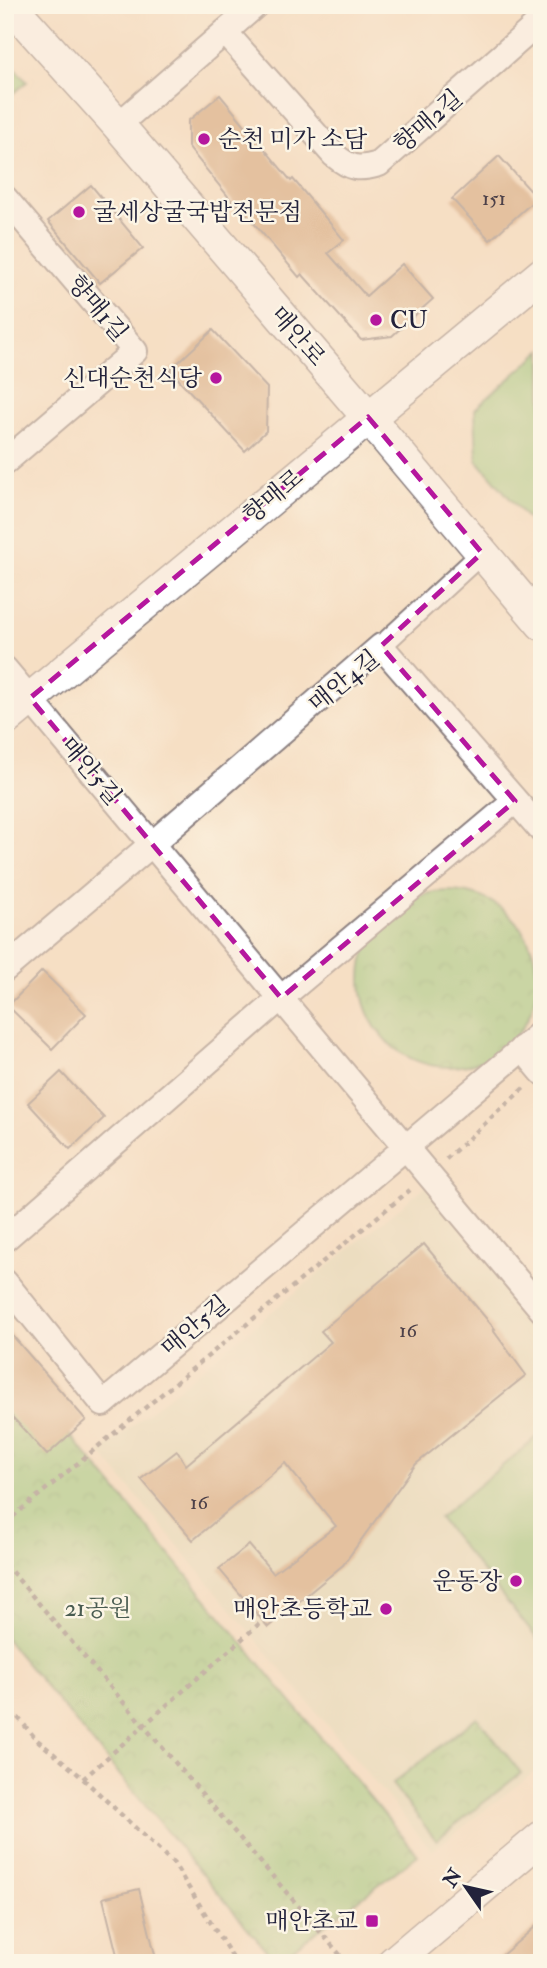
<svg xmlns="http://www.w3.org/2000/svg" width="547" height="1968" viewBox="0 0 547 1968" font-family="'IM FELL Double Pica','Noto Serif KR',serif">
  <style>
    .built { fill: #e1dcbb }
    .grass { fill: #94c97b; stroke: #5b765b; stroke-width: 2 }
    .park { fill: url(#park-crowns); stroke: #5b765b; stroke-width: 2 }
    .building { fill: #ce9e72 }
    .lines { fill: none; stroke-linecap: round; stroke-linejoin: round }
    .pedestrian-casing { stroke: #8c8080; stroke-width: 23 }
    .minor-casing { stroke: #8c8080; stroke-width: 28 }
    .tertiary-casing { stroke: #8c8080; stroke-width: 35 }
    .path { stroke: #8c8080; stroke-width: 4.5; stroke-dasharray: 5 5; stroke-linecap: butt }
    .pedestrian { stroke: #fff; stroke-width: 19 }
    .minor { stroke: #fff; stroke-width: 24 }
    .tertiary { stroke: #fff; stroke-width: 32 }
    .marked { fill: none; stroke: #b5179e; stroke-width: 5; stroke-dasharray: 14 9; stroke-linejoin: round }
    .poi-dot { fill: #b5179e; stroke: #fcf5e5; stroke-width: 2.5 }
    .labels { text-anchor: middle; stroke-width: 5; stroke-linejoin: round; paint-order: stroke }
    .number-label { font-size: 21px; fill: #4d4149 }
    .street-label { font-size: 24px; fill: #22223b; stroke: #fcf5e5 }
    .poi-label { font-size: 24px; fill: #22223b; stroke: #fcf5e5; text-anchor: end }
    .park-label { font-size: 24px; fill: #4a5c51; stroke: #fcf5e5 }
  </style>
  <defs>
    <pattern id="park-crowns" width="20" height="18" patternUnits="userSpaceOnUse" patternTransform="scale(1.75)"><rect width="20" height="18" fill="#94c97b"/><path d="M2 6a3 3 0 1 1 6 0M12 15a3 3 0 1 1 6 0" fill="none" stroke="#7fac6b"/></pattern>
  </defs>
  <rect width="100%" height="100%" fill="#fcf5e5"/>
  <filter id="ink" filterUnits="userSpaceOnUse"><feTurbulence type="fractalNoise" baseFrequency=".0143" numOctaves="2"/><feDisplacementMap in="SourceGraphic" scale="14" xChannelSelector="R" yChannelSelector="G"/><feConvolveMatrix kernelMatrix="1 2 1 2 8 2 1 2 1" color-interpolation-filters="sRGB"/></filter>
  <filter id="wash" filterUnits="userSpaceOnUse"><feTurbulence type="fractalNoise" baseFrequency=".00686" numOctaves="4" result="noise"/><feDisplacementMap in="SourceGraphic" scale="28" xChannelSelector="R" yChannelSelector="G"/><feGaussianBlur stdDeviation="1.57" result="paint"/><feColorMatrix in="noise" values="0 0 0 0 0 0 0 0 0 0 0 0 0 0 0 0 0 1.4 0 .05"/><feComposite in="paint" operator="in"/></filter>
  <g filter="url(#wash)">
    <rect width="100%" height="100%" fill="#f6dfc4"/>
    <polygon class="built" points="426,1186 542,1331 542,1766 432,1851 100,1452"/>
    <g class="grass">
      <polygon points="542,350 542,536 477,460 475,409"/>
      <polygon points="542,1433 542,1645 439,1518"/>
    </g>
    <g class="park">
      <polygon points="5,57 27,82 5,100"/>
      <circle cx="449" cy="979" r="88"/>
      <polygon points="5,1360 99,1469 418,1855 276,1962 5,1638"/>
      <polygon points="477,1717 521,1773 436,1840 392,1784"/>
    </g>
    <g id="blocks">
      <g class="building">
        <polygon points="220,95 291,181 293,179 344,240 328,253 366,296 402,264 433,299 392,336 361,340 302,274 299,277 237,203 235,205 188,147 188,121"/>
        <polygon points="499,156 537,198 490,240 452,199"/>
        <polygon points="91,185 143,248 100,283 48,221"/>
        <polygon points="213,330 267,388 266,431 245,451 170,370"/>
        <polygon points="42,971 86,1014 52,1049 8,1006"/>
        <polygon points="61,1072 104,1118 70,1149 28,1103"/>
        <polygon points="424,1244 495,1329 493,1330 526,1375 416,1464 343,1565 268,1627 219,1569 249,1545 273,1573 336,1526 285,1463 193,1540 141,1479 177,1451 186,1465 331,1342 321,1331"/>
        <polygon points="5,1327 86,1420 47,1455 5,1409"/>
        <polygon points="139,1889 157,1963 119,1963 103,1898"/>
        <polygon points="542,1921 542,1963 493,1963"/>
      </g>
    </g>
  </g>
  <g filter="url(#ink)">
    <use href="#blocks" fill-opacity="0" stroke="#8c8080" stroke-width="2"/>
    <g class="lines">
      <defs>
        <polyline id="pedestrian" points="381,646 482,553"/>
        <g id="minor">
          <path d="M225,32l109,123c17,14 24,15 45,9l163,-144"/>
          <polyline points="118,125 256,5"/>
          <polyline points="5,198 135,351 5,462"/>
          <polyline points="5,669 542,1310"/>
          <polyline points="5,969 152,844 381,646 542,831"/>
          <polyline points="522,1048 542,1072"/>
          <polyline points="5,1239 281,998 515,801"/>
          <polyline points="5,1282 103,1404 542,1032"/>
        </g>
        <g id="tertiary">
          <polyline points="10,5 118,125 368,417 542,624"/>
          <polyline points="5,720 542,274"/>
          <polyline points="393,1963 542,1837"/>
        </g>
      </defs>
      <use href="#pedestrian" class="pedestrian-casing"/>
      <use href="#minor" class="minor-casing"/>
      <use href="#tertiary" class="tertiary-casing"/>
      <g class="path">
        <polyline points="446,1159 525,1087"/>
        <polyline points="5,1523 410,1190"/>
        <polyline points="5,1564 347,1963"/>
        <polyline points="5,1702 36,1739 78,1774 174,1864 236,1963"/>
        <polyline points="83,1779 259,1624"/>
      </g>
      <use href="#pedestrian" class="pedestrian"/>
      <use href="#minor" class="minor"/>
      <use href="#tertiary" class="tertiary"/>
    </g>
  </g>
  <path d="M0 0H547V1968H0ZM368,417l114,136 -101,93 134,155 -234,197 -251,-300z" fill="#f6dfc4" fill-opacity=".55" fill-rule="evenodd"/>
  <path class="marked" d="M368,417l114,136 -101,93 134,155 -234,197 -251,-300z"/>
  <g class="poi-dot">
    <circle cx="204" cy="139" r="7"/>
    <circle cx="79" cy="212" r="7"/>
    <circle cx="376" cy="320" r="7"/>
    <circle cx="216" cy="378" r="7"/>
    <circle cx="516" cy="1581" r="7"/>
    <circle cx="386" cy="1609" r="7"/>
    <rect x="365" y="1914" width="14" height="14" rx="3.5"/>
  </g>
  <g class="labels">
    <g class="number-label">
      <text x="494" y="205">151</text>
      <text x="408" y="1337">16</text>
      <text x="199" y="1509">16</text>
    </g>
    <g class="street-label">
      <text transform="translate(428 121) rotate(-41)" y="8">향매2길</text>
      <text transform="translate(98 308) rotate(50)" y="8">향매1길</text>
      <text transform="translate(298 336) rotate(49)" y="8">매안로</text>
      <text transform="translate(273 496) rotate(-40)" y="8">향매로</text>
      <text transform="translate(344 681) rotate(-39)" y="8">매안4길</text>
      <text transform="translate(91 771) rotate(50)" y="8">매안5길</text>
      <text transform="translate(195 1326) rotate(-40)" y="8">매안5길</text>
    </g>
    <g class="poi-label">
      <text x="218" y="147" text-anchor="start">순천 미가 소담</text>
      <text x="93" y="220" text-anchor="start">굴세상굴국밥전문점</text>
      <text x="390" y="328" text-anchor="start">CU</text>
      <text x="202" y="386">신대순천식당</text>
      <text x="502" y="1589">운동장</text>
      <text x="372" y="1617">매안초등학교</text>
      <text x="358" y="1929">매안초교</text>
    </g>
    <g class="park-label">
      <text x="98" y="1616">21공원</text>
    </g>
  </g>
  <rect width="547" height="1968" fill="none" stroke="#fcf5e5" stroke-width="28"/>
  <g transform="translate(466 1887) rotate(304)" stroke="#fcf5e5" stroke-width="5" paint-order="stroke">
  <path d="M0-5L12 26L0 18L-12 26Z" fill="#22223b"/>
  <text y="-10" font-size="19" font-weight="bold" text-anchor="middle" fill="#22223b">N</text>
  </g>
</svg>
